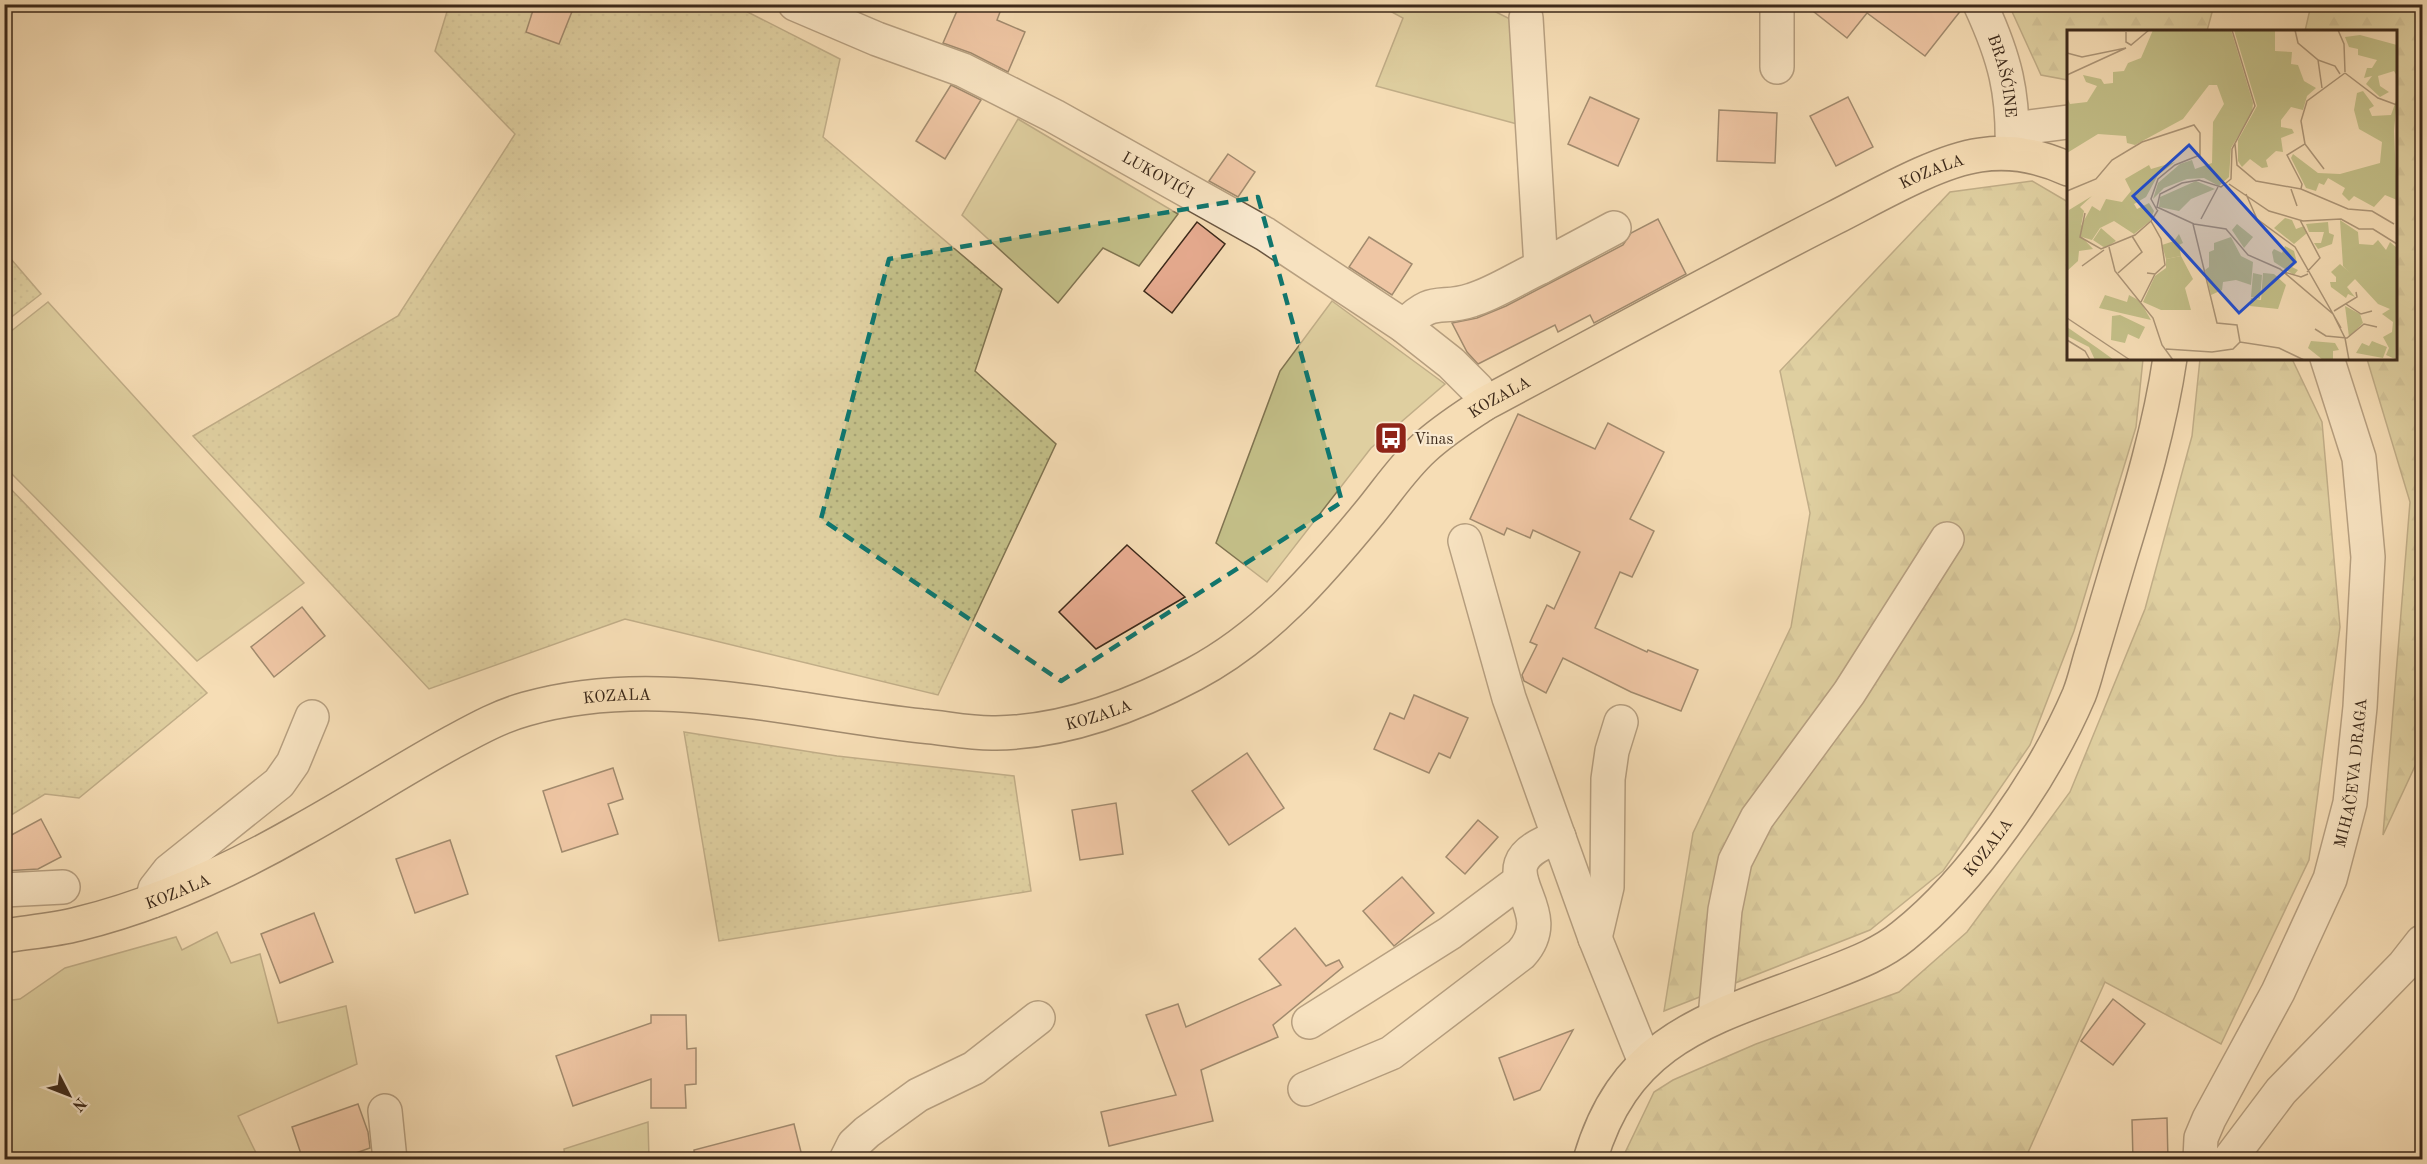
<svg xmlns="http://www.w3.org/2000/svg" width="2427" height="1164" viewBox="0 0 2427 1164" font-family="'Old Standard TT',serif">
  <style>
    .grass { fill: url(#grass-dots); stroke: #807451; stroke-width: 1.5 }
    .forest { fill: url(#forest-firs); stroke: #807451; stroke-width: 1.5 }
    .garden { fill: #c3bf88; stroke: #807451; stroke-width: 1.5 }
    .building { fill: #e7ab90; stroke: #3c291a; stroke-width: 1.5 }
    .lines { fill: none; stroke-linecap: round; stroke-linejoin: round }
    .minor-casing { stroke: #6a5641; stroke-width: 36 }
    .major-casing { stroke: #3c291a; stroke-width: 36 }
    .minor { stroke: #f9e9cf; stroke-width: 33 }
    .major { stroke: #f6ddb5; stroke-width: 33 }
    .marked { fill: none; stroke: #0f766e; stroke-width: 4.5; stroke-dasharray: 12 8; stroke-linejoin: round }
    .labels { text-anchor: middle; stroke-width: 4.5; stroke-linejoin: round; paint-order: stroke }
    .street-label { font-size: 16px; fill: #3c291a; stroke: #f9e9cf }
    .poi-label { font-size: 16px; fill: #3c291a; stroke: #f9e9cf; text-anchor: start }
    .inset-road { fill: none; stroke: #ac9577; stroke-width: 1.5 }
    .view { fill: #1d4ed8; fill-opacity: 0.15; stroke: #1d4ed8; stroke-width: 3 }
    .inset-edge { fill: none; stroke: #3c291a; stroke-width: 3 }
  </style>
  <defs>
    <pattern id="grass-dots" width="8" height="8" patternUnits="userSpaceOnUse" patternTransform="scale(1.5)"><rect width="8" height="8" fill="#c3bf88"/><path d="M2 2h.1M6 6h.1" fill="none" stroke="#a8a475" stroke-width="1.8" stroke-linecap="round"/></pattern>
    <pattern id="forest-firs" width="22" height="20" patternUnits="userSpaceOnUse" patternTransform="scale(1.5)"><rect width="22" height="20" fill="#c3bf88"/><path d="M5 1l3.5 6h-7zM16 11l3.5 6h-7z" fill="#a8a475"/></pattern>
  </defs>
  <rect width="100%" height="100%" fill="#f6ddb5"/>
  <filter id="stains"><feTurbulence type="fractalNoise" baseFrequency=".00333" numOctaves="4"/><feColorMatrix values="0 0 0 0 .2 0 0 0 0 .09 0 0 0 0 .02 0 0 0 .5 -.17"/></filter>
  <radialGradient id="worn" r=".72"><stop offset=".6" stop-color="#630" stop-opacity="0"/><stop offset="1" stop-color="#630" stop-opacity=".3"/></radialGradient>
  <g class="grass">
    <polygon points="732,4 840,59 823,137 1002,289 975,371 1056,444 938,695 625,619 429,689 193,436 398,316 515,134 435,51 449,5"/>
    <polygon points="5,252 41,294 5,322 4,322"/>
    <polygon points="5,483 207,693 79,798 45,794 5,819"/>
    <polygon points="684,732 837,756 1014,776 1031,891 719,941"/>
  </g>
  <g class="forest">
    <polygon points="2009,5 2214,5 2207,31 2068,32 2068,80 2041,75"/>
    <polygon points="2311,5 2422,5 2422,751 2383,835 2410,502 2367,359 2396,358 2396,32 2305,31"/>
    <polygon points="2032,181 2068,202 2068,358 2143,359 2136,427 2074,631 2030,745 1943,871 1870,930 1664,1011 1693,833 1791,627 1810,513 1780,371 1950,192"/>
    <polygon points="2200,359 2292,359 2322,422 2340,627 2309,860 2221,1044 2105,982 2025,1159 1622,1159 1654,1092 1673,1080 1756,1044 1899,992 1967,932 2070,792 2145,609 2192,436"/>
  </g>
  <g class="garden">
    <polygon points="834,5 870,5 857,15"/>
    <polygon points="1379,5 1482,5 1514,21 1517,124 1376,86 1403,18"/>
    <polygon points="1018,119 1178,214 1139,266 1103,248 1058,303 962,215"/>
    <polygon points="1332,301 1445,384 1371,448 1267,582 1216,543 1280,371"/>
    <polygon points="48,302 304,583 197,661 5,467 5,336"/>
    <polygon points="217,932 231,963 260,954 278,1023 346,1006 357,1064 238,1116 259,1159 5,1159 5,1001 20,999 65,968 176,937 182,950"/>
    <polygon points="648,1122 649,1159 565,1159 564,1149"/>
  </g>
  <g class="building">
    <polygon points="535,4 575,4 559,44 526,32"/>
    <polygon points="960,4 1003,4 997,20 1025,32 1008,72 971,53 943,43"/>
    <polygon points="1804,4 1962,4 1962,9 1925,56 1867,13 1847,38"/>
    <polygon points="951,85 981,100 945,159 916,141"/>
    <polygon points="1590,97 1639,119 1618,166 1568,144"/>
    <polygon points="1848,97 1873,147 1836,166 1810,116"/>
    <polygon points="1719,110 1777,113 1775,163 1717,161"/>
    <polygon points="1228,154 1255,172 1238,197 1209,181"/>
    <polygon points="1658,219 1686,274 1594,323 1590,315 1558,332 1555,325 1478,364 1467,352 1452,323 1477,318 1506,306 1623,245 1631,233"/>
    <polygon points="1197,222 1225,244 1172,313 1144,291"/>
    <polygon points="1369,237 1412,264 1392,295 1349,267"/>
    <polygon points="1518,414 1595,449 1608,423 1664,452 1630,519 1654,531 1632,577 1620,572 1595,628 1647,652 1648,650 1698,670 1681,711 1631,692 1563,658 1546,693 1524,681 1522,675 1537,645 1530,642 1547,605 1554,609 1580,552 1533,530 1530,538 1507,528 1504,535 1470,519"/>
    <polygon points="1127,545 1185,597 1096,649 1059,612"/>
    <polygon points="302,607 325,636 274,677 251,647"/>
    <polygon points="1414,695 1468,718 1450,758 1439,753 1429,773 1374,749 1390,713 1404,719"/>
    <polygon points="1247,753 1284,808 1229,845 1192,791"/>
    <polygon points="613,768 623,799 608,804 618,834 562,852 543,791"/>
    <polygon points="1116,803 1123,854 1080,860 1072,810"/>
    <polygon points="41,819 61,857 38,869 4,871 4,839"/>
    <polygon points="1478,820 1498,837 1465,874 1446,857"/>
    <polygon points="450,840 468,894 415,913 396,859"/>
    <polygon points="1402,877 1434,913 1394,946 1363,911"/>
    <polygon points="314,913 333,962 280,983 261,934"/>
    <polygon points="1295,928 1326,966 1339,960 1343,967 1273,1025 1278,1037 1201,1070 1213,1121 1109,1146 1101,1112 1176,1095 1146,1015 1178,1004 1186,1027 1281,985 1259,959"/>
    <polygon points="2113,999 2145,1024 2113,1065 2081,1041"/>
    <polygon points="651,1015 686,1015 687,1049 696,1048 696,1084 685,1085 686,1108 651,1108 651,1079 573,1106 556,1056 651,1023"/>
    <polygon points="1573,1030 1540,1090 1514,1100 1499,1058"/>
    <polygon points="358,1104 368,1132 370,1148 336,1160 303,1160 292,1127"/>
    <polygon points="2167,1118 2168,1160 2133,1160 2132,1120"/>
    <polygon points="794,1124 803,1160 695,1160 694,1150"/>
  </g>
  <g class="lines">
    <defs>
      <g id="minor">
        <path id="s1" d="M795,4l82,35 86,31 91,46 211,118 139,92 47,37 26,26 7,15"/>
        <polyline points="1777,4 1777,67"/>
        <path id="s2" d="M1980,4c25,54 34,89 32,149"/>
        <polyline points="2013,129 2068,122"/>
        <polyline points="1541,267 1614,228"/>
        <path d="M1404,326c30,-31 35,-15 68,-26 23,-7 47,-23 69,-33l-15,-249"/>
        <polyline points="1465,541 1509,698 1595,938 1645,1062"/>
        <polyline points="4,890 63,887"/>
        <polyline points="152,901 155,889 169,871 279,783 293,763 312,717"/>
        <polyline points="1595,938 1607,887 1608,779 1612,751 1621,722"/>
        <polyline points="1715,1017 1725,910 1735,861 1757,818 1849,693 1947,539"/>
        <polyline points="1309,1022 1450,933 1521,880"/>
        <path d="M1305,1089l86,-36 130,-99c45,-49 -50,-87 38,-117"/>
        <polyline points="385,1111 390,1160"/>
        <polyline points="846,1160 854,1144 867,1132 918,1095 974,1068 1038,1018"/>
        <path id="s3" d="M2200,1160l1,-22 8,-19 69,-127 52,-113 20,-76 10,-96 8,-150 -9,-99 -32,-100"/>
        <polyline points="2229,1160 2281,1091 2404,965 2422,942"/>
      </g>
      <g id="major">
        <path id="s4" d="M4,936c25,-4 51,-6 74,-12 78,-19 152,-53 222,-93 51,-28 100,-60 151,-88 24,-13 49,-27 75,-34 131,-37 265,3 396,17 24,2 50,8 74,7 69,-1 138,-27 198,-59 72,-38 125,-100 176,-162 18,-22 33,-45 54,-64 18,-17 39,-30 60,-44 116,-62 232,-126 350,-186 40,-20 102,-57 146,-63 32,-5 60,1 88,14"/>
        <path id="s5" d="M1590,1160c37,-126 125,-142 233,-184 28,-11 57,-21 80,-40 70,-56 141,-159 176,-241 6,-15 9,-31 14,-46 9,-30 18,-60 27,-91 20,-65 40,-132 50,-200"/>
      </g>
    </defs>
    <use href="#minor" class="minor-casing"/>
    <use href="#major" class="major-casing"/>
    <use href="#minor" class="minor"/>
    <use href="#major" class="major"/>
  </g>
  <path d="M0 0H2427V1164H0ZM1258,197l84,305 -281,179 -240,-162 68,-260z" fill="#f6ddb5" fill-opacity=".55" fill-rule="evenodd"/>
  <path class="marked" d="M1258,197l84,305 -281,179 -240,-162 68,-260z"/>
  <defs>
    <symbol id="bus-square" viewBox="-11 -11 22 22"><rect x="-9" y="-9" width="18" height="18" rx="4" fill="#8f2418" stroke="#f9e9cf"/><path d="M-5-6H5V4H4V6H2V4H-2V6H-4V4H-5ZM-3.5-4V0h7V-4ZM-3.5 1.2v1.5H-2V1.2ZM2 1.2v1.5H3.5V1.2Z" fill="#fff"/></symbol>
  </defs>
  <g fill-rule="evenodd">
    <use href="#bus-square" x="1372" y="419" width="38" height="38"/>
  </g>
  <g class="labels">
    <g class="street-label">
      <text dy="6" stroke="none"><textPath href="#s2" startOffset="76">BRAŠĆINE</textPath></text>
      <text dy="6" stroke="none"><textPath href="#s4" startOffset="2160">KOZALA</textPath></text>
      <text dy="6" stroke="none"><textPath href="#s1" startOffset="402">LUKOVIĆI</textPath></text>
      <text dy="6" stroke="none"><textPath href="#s4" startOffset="1672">KOZALA</textPath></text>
      <text dy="6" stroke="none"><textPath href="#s4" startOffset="666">KOZALA</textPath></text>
      <text dy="6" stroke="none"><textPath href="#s4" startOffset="1152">KOZALA</textPath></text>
      <text dy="6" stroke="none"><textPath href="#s3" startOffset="420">MIHAČEVA DRAGA</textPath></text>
      <text dy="6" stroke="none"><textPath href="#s5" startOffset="525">KOZALA</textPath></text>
      <text dy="6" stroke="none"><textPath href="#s4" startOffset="180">KOZALA</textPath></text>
    </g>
    <g class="poi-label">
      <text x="1414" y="444">Vinas</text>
    </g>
  </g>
  <g transform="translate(2067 30)">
    <rect width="330" height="330" fill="#f6ddb5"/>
    <path d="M170,194l16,13 -9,11 -12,-18zM164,207l10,19 12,6 -2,23 -15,-5 -13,2 -1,8 -11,5 -6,-25 4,-3v-15l5,-2v-7zM114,226l12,23 -8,9 6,22h-30l-18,-8 12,-26 11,-8v-9zM196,243l11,1 12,11 -8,24 -28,-3 1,-8 10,2zM38,265l22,7 2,-7 11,6 11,19 -52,-12zM53,285l25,12 -6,12 -11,-5 -3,9 -14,-3 1,-24z" fill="#c3bf88"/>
    <path d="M86,0h78l22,73 -1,10 -21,35 -2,29 -10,9 -15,-8 -17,1 -23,9 -11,11 5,-16 22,-19 12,-4 3,9 17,-6 1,-41 11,-18 -7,-19h-8l-26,34 -48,26 -8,-2 -1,-7 -28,-2 -31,19v-56l3,7 17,-2 10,-16 -11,-4 -3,-7 18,4 3,5 9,-1v-11l11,-1 4,-8 13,-5zM167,0h41v21l17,1 -1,12 7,1 6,16 12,7 -9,8 -4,14 -12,-3 -10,13v7l11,2 2,4 -13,5 2,14 -7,-1 -10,9 2,7 -6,1 -12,-9 -8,8 -4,-6v-21l19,-34zM293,5l37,10v31l-3,-5 -16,5 2,10 9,6 -9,5 -14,-13 6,-8 -8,2 3,-10h5l5,-8 -19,-5v-6l-9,-2 -4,-10zM296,61l11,15 -5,3 3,7 19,-1 6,-17 -3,33 3,69 -12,-5 -11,12 -20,-11 -5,5 -7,-7 3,-6 -17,-10 -4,7 -5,-2 -3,8 -10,-3 -15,-30 2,-4 25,19 22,1 40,-11 2,-21 -23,-13 -5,-19 3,-17zM108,132l-17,13 -12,22 -12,7 3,5 12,-6 5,8 -4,10 -16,13 -20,-13 -14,7 -8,12 -10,-3 11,12 -14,2 -1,10 -11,10 2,-61 23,-14 -12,11 4,4 -3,15 11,-20 8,5 6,-12 16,3 9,-11 -6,-12 24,-14 2,4zM129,151l19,8 -24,10 -12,12 -20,-4 1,-10zM218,188l7,2 4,9 8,-3 3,7 -13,11 -20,-16zM273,190l18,12 1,12 14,1 5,-5 8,10 4,-8 7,6 -2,111 -9,-4 3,-7 -6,-11 9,-5 1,-10 -11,-8 8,-5 -12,-5 -35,-38zM0,297l29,20 18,13h-19l-6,-13 -22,-11z" fill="#c3bf88"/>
    <path d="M261,192l1,11 5,2 -2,9 -14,5 -4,-6h7l3,-11h-15l-3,-8zM34,198l15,13 -11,7 -12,-8zM112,204l4,9 -4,2 2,11 -15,3 -4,-14 12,-4zM218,216l9,5 3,12 -5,4 6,3 -4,5 -20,-13 -2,-10 2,-3 8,4zM273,234l16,14 -9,9 8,10 -7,-3 -2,4 -15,-11 -1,-5h6v-5l-5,-5zM186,243l9,2 -2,24 -9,-2zM278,276l15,8 3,9 -14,14zM244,311l24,2 4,7 -6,1v9h-10l-15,-12zM305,311l15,6 -4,11 -27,-5 6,-10 7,3z" fill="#c3bf88"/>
    <path class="inset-road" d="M165,0l23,76 -23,43 -1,30 -10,8 -22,-7 -17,3 -22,11 -3,13 37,17 32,5 22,26 32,14 53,45 12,24 4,22M228,0l3,13 20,17 4,28M271,0l6,14 1,28M59,2v10l5,3 18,-15M0,23l15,4 44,-9 -59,27M251,30l17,6 5,8M278,43l33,25 19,7M168,114l2,21 19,16 45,8 47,20 24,2 22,13M238,114l19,25M162,154l40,27 34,10 38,-2 18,10h14l24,15M224,159l6,17M234,159l1,-5 -15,-29 18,-11 -4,-23 6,-20 38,-28M0,161l29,-12 16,-19 30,-18 52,-17 6,8v22l-25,10 -17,14 -7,20 6,11M179,164l11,25 38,28 46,81M18,183l-5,24 21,12 34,-14 16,-14M134,189l17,-32M233,190l20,38 -13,14M126,194l24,99 20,2 3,17M42,217l6,24 38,47 9,27 11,15M15,236l22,-16M217,242l17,5 7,-3M51,243l24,-21 -10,-16M80,243l8,1 10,-9 -4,-26 -10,-18 7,-11M74,272l14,-28M279,274l15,10 11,-3M267,281l23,-14 -1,-5M0,288l63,42M248,299l11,7 21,2 17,-14 13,3M0,310l18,11 5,9M99,319l46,3 21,-3 7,-7 39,6 25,12"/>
    <path class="view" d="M122,115l106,117 -56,51 -106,-117z"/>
    <rect width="330" height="330" class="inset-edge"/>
  </g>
  <rect width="2427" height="1164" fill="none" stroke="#f6ddb5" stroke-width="24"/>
  <rect x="6" y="6" width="2415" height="1152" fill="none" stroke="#3c291a" stroke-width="3"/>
  <rect x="12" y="12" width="2403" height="1140" fill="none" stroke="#3c291a" stroke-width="1.5"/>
  <g transform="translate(69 1095) rotate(132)" stroke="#f9e9cf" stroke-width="4.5" paint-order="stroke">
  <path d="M0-4.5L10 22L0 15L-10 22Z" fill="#3c291a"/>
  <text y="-9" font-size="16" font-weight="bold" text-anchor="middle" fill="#3c291a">N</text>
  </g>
  <rect width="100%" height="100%" filter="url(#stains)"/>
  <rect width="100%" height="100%" fill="url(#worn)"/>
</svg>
